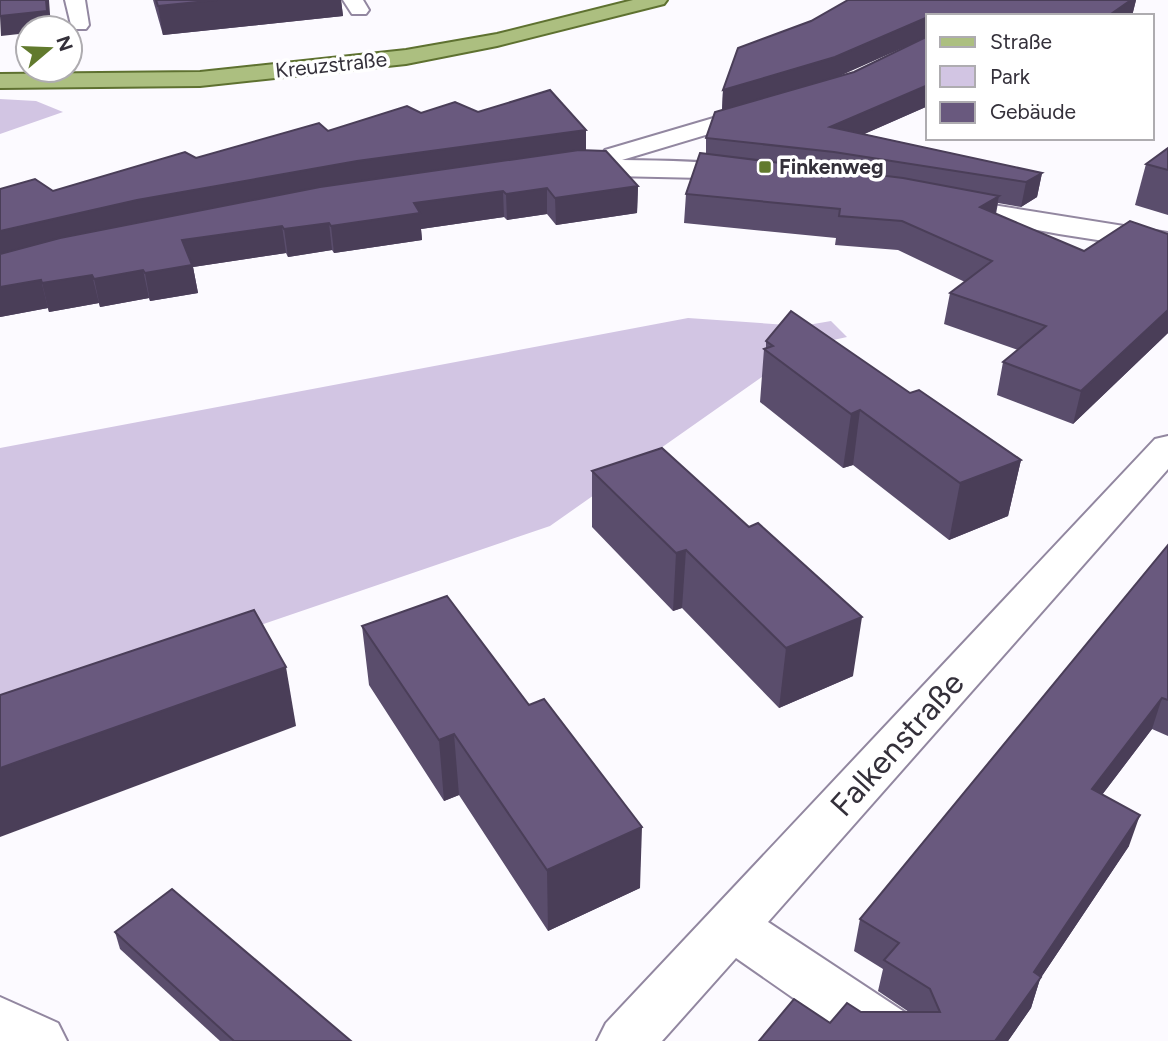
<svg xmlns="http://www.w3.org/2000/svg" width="1168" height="1041" viewBox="0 0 1168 1041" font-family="Figtree,sans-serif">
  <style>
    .green { fill: #d2c5e3 }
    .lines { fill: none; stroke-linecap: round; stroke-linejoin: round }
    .minor-casing { stroke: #9287a0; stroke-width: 4 }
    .major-casing { stroke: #5e7130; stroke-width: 4 }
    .minor { fill: #fff; fill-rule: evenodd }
    .major { fill: #acbf80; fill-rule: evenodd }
    .wall { fill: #5a4d6c; fill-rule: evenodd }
    .shaded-wall { fill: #4a3e58 }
    .building { fill: #69597e; stroke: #4a3e58; stroke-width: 2 }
    .poi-dot { fill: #617a2d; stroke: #fff; stroke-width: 2.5 }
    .labels { text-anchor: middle; stroke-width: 7; stroke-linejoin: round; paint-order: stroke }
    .far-street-label { font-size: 21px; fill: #34303a; stroke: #fff }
    .far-poi-label { font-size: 21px; font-weight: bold; fill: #34303a; stroke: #fff; text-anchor: start }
    .near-street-label { font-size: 32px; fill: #34303a; stroke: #fff }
  </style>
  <rect width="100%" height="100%" fill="#fcfaff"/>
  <g class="green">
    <polygon points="0,99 36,101 63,112 0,134"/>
    <polygon points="688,318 802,326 831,321 847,337 806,346 550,526 0,714 0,448"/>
  </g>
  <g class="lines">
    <defs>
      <g id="minor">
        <polygon points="65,0 85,0 89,25 86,29 72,29"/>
        <polygon points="343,0 363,0 369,10 366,14 352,14"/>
        <path d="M761,104l8,2 4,5 -4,5 -147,44c45,1 91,0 135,10l4,6 -4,6 -9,2 -45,-6 -136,-3 -9,-3 -4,-5 4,-5 47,-2 -4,-5 4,-5z"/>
        <polygon points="949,198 1168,233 1168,251 1059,234 939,212 935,206 939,200"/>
        <polygon points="1168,436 1168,469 768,922 921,1023 930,1041 855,1041 736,958 662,1041 597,1041 606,1023 1155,439"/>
        <polygon points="0,997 58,1023 67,1041 0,1041"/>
      </g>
      <polygon id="major" points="633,0 667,0 664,4 497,46 406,64 200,86 0,88 0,74 200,72 406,50 497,34"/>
    </defs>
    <use href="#minor" class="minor-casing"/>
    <use href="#major" class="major-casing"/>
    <use href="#minor" class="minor"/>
    <use href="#major" class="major"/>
  </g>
  <g class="wall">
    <polygon points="153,0 341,0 343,16 163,35"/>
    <path d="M848,0h288l-4,16h-204v90l-64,28 178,39 -5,24 -16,10 -23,-4 -2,11 88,37 84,-17v99l-95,91 -76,-29 6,-33 15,-12 -74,-26 6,-31 15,-11 -67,-32 -63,-5 1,-7 -152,-15 2,-29 20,-41v-15l16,-27 1,-21 88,-69zM927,37l-73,35 -16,4z"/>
    <polygon points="478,112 586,150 638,186 637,213 556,225 547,214 507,220 504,217 421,229 422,240 334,253 332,250 288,257 286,253 193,267 198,293 150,301 149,298 100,307 99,303 49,312 48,308 0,317 0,189 53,191 196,158 421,113"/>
    <polygon points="1168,148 1168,215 1135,205 1146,164"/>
    <polygon points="766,341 910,393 1021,460 1008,516 949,540 853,465 843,468 760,402 764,349 766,349"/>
    <polygon points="592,471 853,676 779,708 682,608 673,611 592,527"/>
    <polygon points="1168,545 1168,736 1152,729 1102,795 1129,846 1040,979 1031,1008 1008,1041 759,1041 830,1023 861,1012 909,1012 878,991 883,969 854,951 860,919"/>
    <polygon points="362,626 640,888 548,931 459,795 444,801 369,685"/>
    <polygon points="115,932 351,1041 220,1041 120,949"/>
  </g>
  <g class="shaded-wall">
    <polygon points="46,0 49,0 51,28 28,28 28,33 1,36 0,16"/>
    <polygon points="217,0 341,0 343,16 163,35 158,6"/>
    <polygon points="1131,0 1136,0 1132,16 1108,16"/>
    <polygon points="928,17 927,37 833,79 722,112 723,90"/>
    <polygon points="928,85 928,106 828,150 830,127"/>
    <polygon points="586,130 586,155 0,260 0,231 137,200 357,161"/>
    <polygon points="1042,173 1037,197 1021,207 1026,182"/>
    <polygon points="638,186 637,213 556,225 555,198"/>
    <polygon points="547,188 547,214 507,220 506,194"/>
    <polygon points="503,191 504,217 421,229 422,240 334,253 331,226 414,203"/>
    <polygon points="999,196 993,224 980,207"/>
    <polygon points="329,223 332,250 288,257 284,229"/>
    <polygon points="282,226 286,253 193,267 198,293 150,301 145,273 182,240"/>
    <polygon points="143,270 149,298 100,307 94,279"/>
    <polygon points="92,275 99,303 49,312 42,283"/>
    <polygon points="41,280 48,308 0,317 0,287"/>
    <polygon points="1168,310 1168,333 1073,424 1081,391"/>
    <polygon points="860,410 853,465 843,468 851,414"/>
    <polygon points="1021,460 1008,516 949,540 960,483"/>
    <polygon points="686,550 682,608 673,611 676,553"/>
    <polygon points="862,617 853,676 779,708 786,648"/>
    <polygon points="286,667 296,726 0,837 0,768"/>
    <polygon points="1162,698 1152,729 1082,821 1092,789"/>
    <polygon points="454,734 459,795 444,801 439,740"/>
    <polygon points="1140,815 1129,846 1040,979 1031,1008 1008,1041 995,1041 1034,972"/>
    <polygon points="642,827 640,888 548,931 547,870"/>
  </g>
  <g class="building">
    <polygon points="0,0 46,0 47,11 0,16"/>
    <polygon points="156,0 217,0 158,6"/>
    <polygon points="848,0 1131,0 1108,16 928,16 928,17 835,57 723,90 738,48 811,21"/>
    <polygon points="928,36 928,85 830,127 1042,173 1026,182 834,152 706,138 715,112 854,72"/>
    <polygon points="550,90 586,130 357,161 137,200 0,231 0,189 35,179 53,191 185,152 196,158 319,123 328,131 407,106 421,113 455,102 478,112"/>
    <polygon points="1168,148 1168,170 1146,164"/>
    <polygon points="579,150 606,151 638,186 555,198 547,188 506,194 503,191 414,203 420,213 331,226 329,223 284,229 282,226 182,240 192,265 145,273 143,270 94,279 92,275 42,283 41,280 0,287 0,254 60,238 320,187"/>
    <polygon points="700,153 903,178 999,196 980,207 1084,251 1130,221 1168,234 1168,310 1081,391 1003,362 1046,326 950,293 992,261 902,221 839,216 840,209 686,194"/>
    <polygon points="791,311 910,393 919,390 1021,460 960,483 860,410 851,414 764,349 773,346 766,341"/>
    <polygon points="662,448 749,527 758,523 862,617 786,648 686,550 676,553 592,471"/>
    <polygon points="1168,545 1168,700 1162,698 1092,789 1140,815 1034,972 1041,977 995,1041 759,1041 794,999 830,1023 847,1003 861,1012 940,1012 930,989 884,960 899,943 860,919"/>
    <polygon points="447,596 529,705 544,699 642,827 547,870 454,734 439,740 362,626"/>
    <polygon points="254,610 286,667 0,768 0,695"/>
    <polygon points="172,889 351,1041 234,1041 115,932"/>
  </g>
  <rect class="poi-dot" x="758" y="160" width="14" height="14" rx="3.5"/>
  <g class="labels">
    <g class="far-street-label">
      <text transform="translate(331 65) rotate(-6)" y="7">Kreuzstraße</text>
    </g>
    <g class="far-poi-label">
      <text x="779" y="174">Finkenweg</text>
    </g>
    <g class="near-street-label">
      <text transform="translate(897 744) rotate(-48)" y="11">Falkenstraße</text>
    </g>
  </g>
  <rect x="926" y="14" width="228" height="126" fill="#ffffff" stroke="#aeacb0" stroke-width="2"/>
  <rect x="940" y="37" width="35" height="10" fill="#acbf80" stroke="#aeacb0" stroke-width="2"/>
  <text x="990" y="49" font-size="21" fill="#34303a">Straße</text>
  <rect x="940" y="66" width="35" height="21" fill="#d2c5e3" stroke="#aeacb0" stroke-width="2"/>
  <text x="990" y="84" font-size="21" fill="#34303a">Park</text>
  <rect x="940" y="102" width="35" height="21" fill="#69597e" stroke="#aeacb0" stroke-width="2"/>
  <text x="990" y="119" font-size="21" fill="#34303a">Gebäude</text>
  <g transform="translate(49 49) rotate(71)"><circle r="33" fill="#ffffff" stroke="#aeacb0" stroke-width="2"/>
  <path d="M0-5L12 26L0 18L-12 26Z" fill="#617a2d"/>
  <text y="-10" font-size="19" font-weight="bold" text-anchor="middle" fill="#34303a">N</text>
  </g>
</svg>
